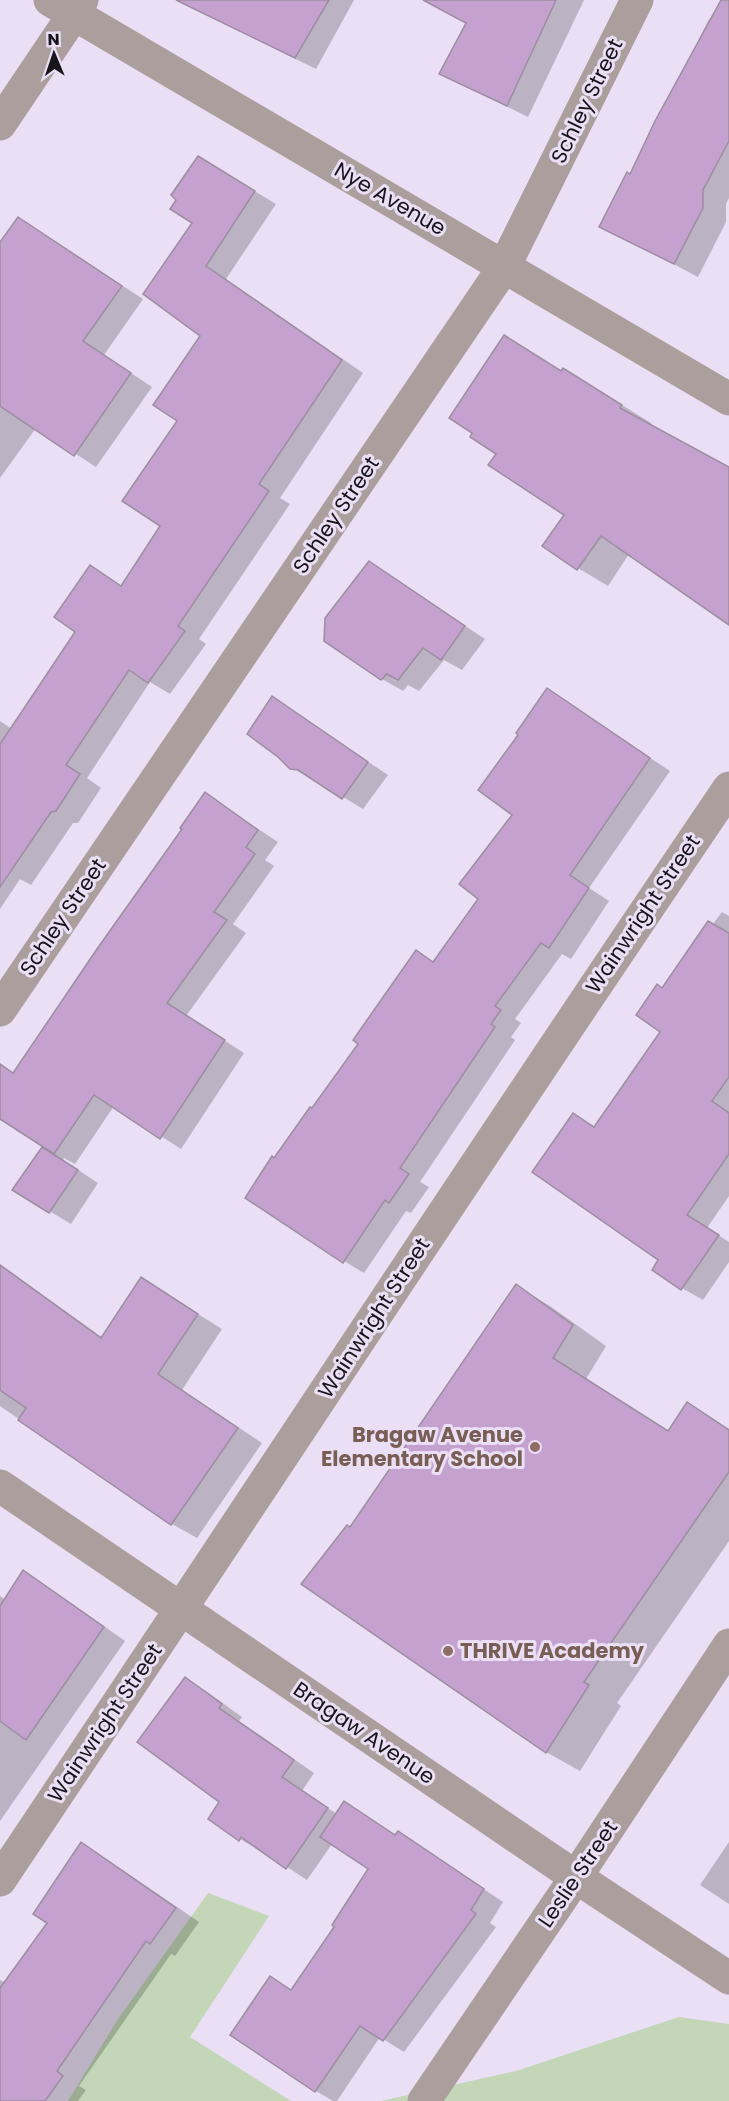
<svg xmlns="http://www.w3.org/2000/svg" width="729" height="2101" viewBox="0 0 729 2101" font-family="Poppins,sans-serif">
  <style>
    .green { fill: #c3d7b8 }
    .shadow { fill: #0003 }
    .building { fill: #c4a1ce; stroke: #9c8ea0; stroke-width: 1.5 }
    .lines { fill: none; stroke-linecap: round; stroke-linejoin: round }
    .minor { stroke: #ab9f9e; stroke-width: 33 }
    .tertiary { stroke: #ab9f9e; stroke-width: 33 }
    .education-dot { fill: #8d6e63; stroke: #eadff4; stroke-width: 2 }
    .labels { text-anchor: middle; stroke-width: 6; stroke-linejoin: round; paint-order: stroke }
    .street-label { font-size: 21px; fill: #18141b; stroke: #eadff4 }
    .education-label { font-size: 21px; font-weight: bold; fill: #785e54; stroke: #eadff4; text-anchor: end }
  </style>
  <rect width="100%" height="100%" fill="#eadff4"/>
  <g class="green">
    <polygon points="208,1893 269,1916 190,2037 291,2101 68,2101 118,2019"/>
    <polygon points="679,2017 729,2024 729,2101 381,2101 516,2071"/>
  </g>
  <g class="shadow">
    <polygon points="184,0 354,0 316,69 204,14 183,2"/>
    <polygon points="479,0 584,0 528,117 441,73"/>
    <polygon points="722,0 729,0 729,198 726,204 726,222 698,277 601,226 631,176 709,19 714,16"/>
    <polygon points="220,170 276,204 226,279 363,373 280,498 290,504 199,639 206,644 170,694 150,682 87,778 101,788 78,823 73,823 31,885 20,879 0,909 0,721 12,729 77,631 91,567 122,586 162,526 179,421 202,335 194,222"/>
    <polygon points="19,219 143,299 104,355 152,387 96,467 36,428 0,478 0,244"/>
    <polygon points="504,337 562,372 564,370 593,387 651,423 650,426 725,467 729,466 729,624 629,554 608,586 578,568 566,514 498,454"/>
    <polygon points="369,563 485,639 462,670 444,660 419,691 408,685 403,691 382,679"/>
    <polygon points="547,690 670,771 589,888 609,901 571,959 562,954 515,1019 521,1023 511,1037 515,1040 420,1182 429,1187 411,1213 406,1211 364,1273 344,1261 275,1160 360,1043 417,952 434,962 480,899 514,814 520,734"/>
    <polygon points="272,698 388,775 363,809 317,781 291,767"/>
    <polygon points="205,794 278,842 265,860 274,866 233,924 246,933 186,1016 244,1053 181,1149 114,1106 75,1164 64,1158 63,1160 98,1183 71,1224 14,1190 55,1153 0,1117 0,1081 14,1074 184,829"/>
    <polygon points="722,912 729,916 729,1196 707,1228 729,1242 729,1262 703,1300 682,1288 660,1260 574,1115 595,1127 662,1031 663,989"/>
    <polygon points="0,1264 103,1338 166,1294 222,1329 182,1390 262,1443 197,1538 172,1524 0,1406"/>
    <polygon points="516,1286 550,1306 606,1346 586,1379 669,1432 687,1404 729,1429 729,1541 617,1703 621,1706 580,1771 546,1752 351,1529"/>
    <polygon points="23,1572 45,1585 125,1641 0,1821 0,1596 6,1600"/>
    <polygon points="185,1679 206,1691 242,1717 239,1721 314,1773 302,1791 337,1814 418,1845 503,1902 490,1923 496,1927 404,2052 380,2037 337,2101 333,2101 316,2091 232,2035 292,1991 336,1926 370,1869 332,1844 307,1880 261,1850 260,1851 240,1839 221,1801"/>
    <polygon points="729,1842 729,1904 700,1885"/>
    <polygon points="81,1844 105,1858 199,1922 175,1956 171,1954 79,2086 86,2090 78,2101 0,2101 0,1980 6,1983 49,1922"/>
  </g>
  <g class="building">
    <polygon points="176,0 329,0 295,58"/>
    <polygon points="423,0 556,0 507,106 439,74 466,23"/>
    <polygon points="721,0 729,0 729,141 703,190 703,208 674,264 599,227 627,172 630,174 655,121"/>
    <polygon points="198,156 255,191 206,266 342,360 259,484 269,491 178,626 185,631 148,683 129,670 66,765 80,774 56,811 51,812 0,887 0,744 75,632 54,617 90,565 121,586 160,526 122,501 177,421 153,405 200,336 143,294 192,223 170,209 176,200 171,195"/>
    <polygon points="18,217 122,286 83,341 131,373 74,456 0,406 0,242"/>
    <polygon points="504,335 561,371 563,368 622,405 620,408 729,467 729,625 601,536 577,570 542,546 564,515 488,465 496,454 470,437 472,433 449,418"/>
    <polygon points="369,561 465,626 441,660 423,648 398,680 387,674 381,680 324,641 325,618"/>
    <polygon points="547,688 650,758 570,875 589,888 549,948 541,943 495,1006 501,1010 491,1024 495,1027 400,1168 409,1174 389,1203 385,1200 343,1263 245,1198 272,1156 274,1158 310,1107 312,1108 358,1044 353,1040 416,950 433,962 478,899 459,884 512,815 478,790 518,735 516,733"/>
    <polygon points="272,696 368,762 342,799 298,770 290,769 278,757 247,734"/>
    <polygon points="205,792 258,830 246,847 255,854 214,912 227,920 167,1003 225,1040 160,1139 94,1095 54,1154 0,1119 0,1064 13,1073 97,949 182,829 180,828"/>
    <polygon points="708,921 729,933 729,1077 712,1101 729,1113 729,1154 687,1215 719,1235 681,1290 652,1270 658,1260 532,1172 573,1113 594,1127 660,1032 636,1015 657,984 662,988"/>
    <polygon points="42,1147 78,1170 49,1213 12,1190"/>
    <polygon points="0,1265 101,1338 141,1277 198,1314 158,1374 238,1428 171,1525 18,1420 26,1408 0,1390"/>
    <polygon points="516,1284 573,1325 553,1358 668,1431 687,1402 729,1430 729,1472 584,1682 589,1685 546,1753 301,1584 347,1525 350,1527"/>
    <polygon points="23,1570 104,1627 26,1740 0,1721 0,1606"/>
    <polygon points="185,1677 222,1704 219,1708 294,1760 282,1777 328,1808 286,1869 241,1837 239,1841 208,1819 219,1802 137,1742"/>
    <polygon points="344,1801 395,1835 398,1831 484,1889 471,1910 476,1914 383,2041 360,2026 315,2092 230,2035 270,1976 291,1990 334,1927 332,1925 368,1869 320,1837"/>
    <polygon points="81,1842 176,1908 150,1944 146,1941 57,2071 63,2076 45,2101 0,2101 0,1988 47,1923 33,1914"/>
  </g>
  <g class="lines">
    <g class="minor">
      <polyline points="0,1010 504,267 637,0"/>
      <polyline points="0,1486 576,1877 729,1978"/>
      <path d="M0,1880c244,-364 483,-730 729,-1092"/>
      <polyline points="424,2101 576,1877 729,1645"/>
    </g>
    <g class="tertiary">
      <polyline points="50,0 729,399"/>
      <polyline points="0,124 74,14 82,0"/>
    </g>
  </g>
  <g class="education-dot">
    <circle cx="535" cy="1447" r="6"/>
    <circle cx="448" cy="1651" r="6"/>
  </g>
  <g class="labels">
    <g class="street-label">
      <text transform="translate(587 101) rotate(-64)" y="7">Schley Street</text>
      <text transform="translate(390 199) rotate(30)" y="7">Nye Avenue</text>
      <text transform="translate(336 515) rotate(-56)" y="7">Schley Street</text>
      <text transform="translate(643 914) rotate(-56)" y="7">Wainwright Street</text>
      <text transform="translate(63 917) rotate(-56)" y="7">Schley Street</text>
      <text transform="translate(374 1318) rotate(-57)" y="7">Wainwright Street</text>
      <text transform="translate(105 1723) rotate(-56)" y="7">Wainwright Street</text>
      <text transform="translate(364 1733) rotate(34)" y="7">Bragaw Avenue</text>
      <text transform="translate(578 1874) rotate(-56)" y="7">Leslie Street</text>
    </g>
    <g class="education-label">
      <text x="523" y="1442">Bragaw Avenue<tspan x="523" dy="24">Elementary School</tspan></text>
      <text x="460" y="1658" text-anchor="start">THRIVE Academy</text>
    </g>
  </g>
  <g transform="translate(54 54) rotate(358)" stroke="#eadff4" stroke-width="4.5" paint-order="stroke">
  <path d="M0-4.5L10 22L0 15L-10 22Z" fill="#18141b"/>
  <text y="-9" font-size="16" font-weight="bold" text-anchor="middle" fill="#18141b">N</text>
  </g>
</svg>
